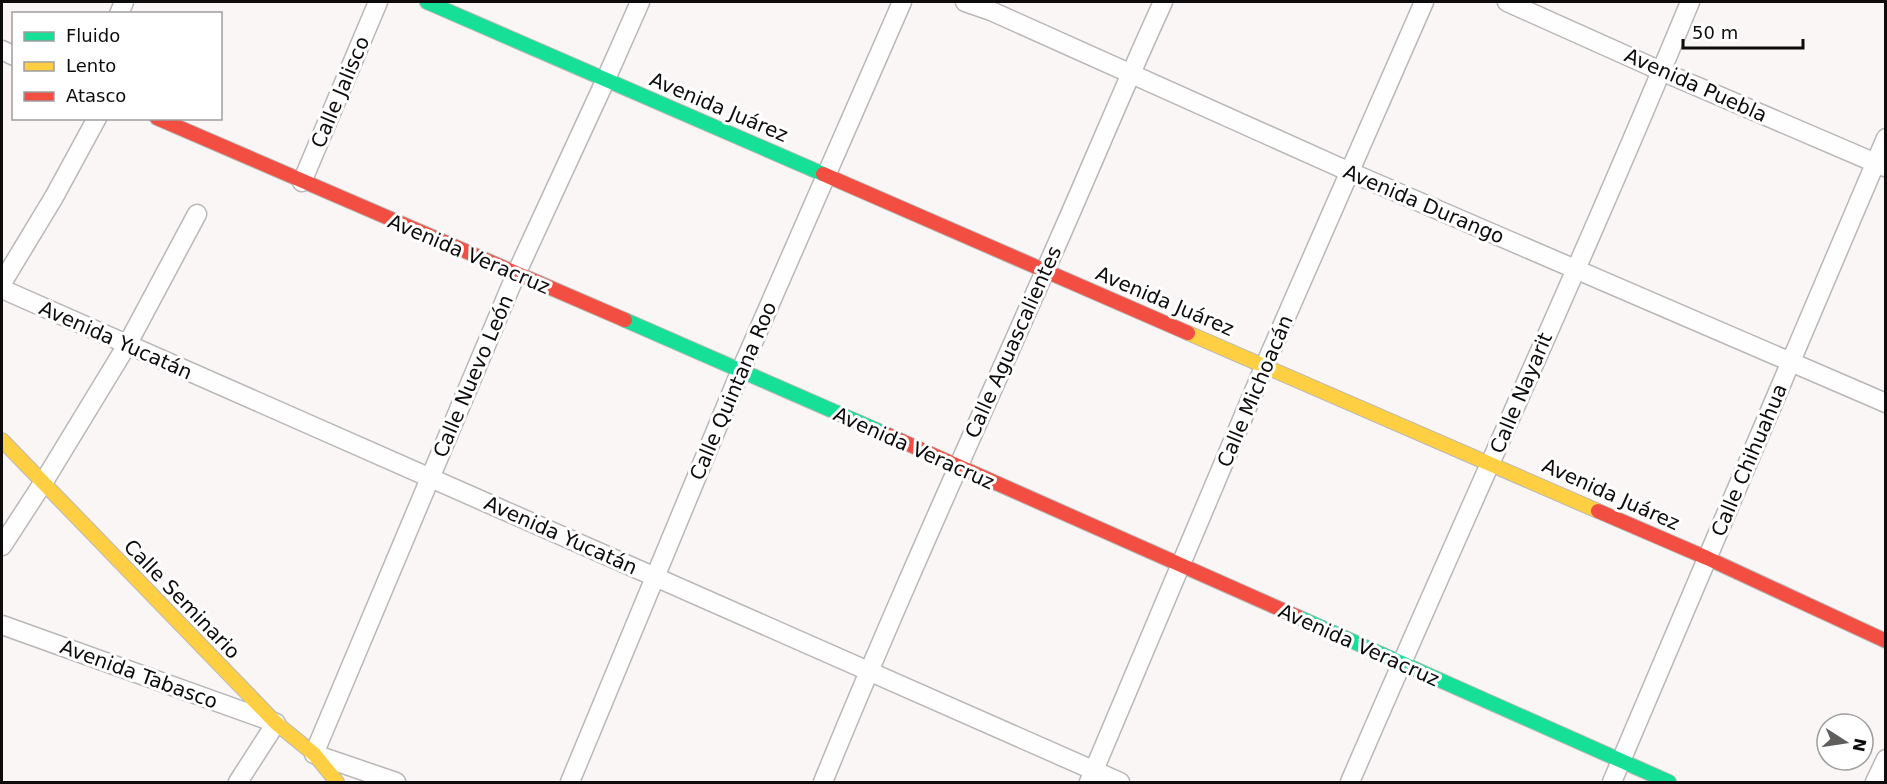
<svg xmlns="http://www.w3.org/2000/svg" width="1887" height="784" viewBox="0 0 1887 784" font-family="'DejaVu Sans',sans-serif">
  <style>
    .lines { fill: none; stroke-linecap: round; stroke-linejoin: round }
    .street-casing { stroke: #b9b7b7; stroke-width: 21 }
    .fast-casing { stroke: #b9b7b7; stroke-width: 16 }
    .slow-casing { stroke: #b9b7b7; stroke-width: 16 }
    .jam-casing { stroke: #b9b7b7; stroke-width: 16 }
    .street { stroke: #fefefe; stroke-width: 18 }
    .fast { stroke: #16e098; stroke-width: 14 }
    .slow { stroke: #ffcf43; stroke-width: 14 }
    .jam { stroke: #f24e42; stroke-width: 14 }
    .labels { text-anchor: middle; stroke-width: 6; stroke-linejoin: round; paint-order: stroke }
    .street-label { font-size: 20px; fill: #0d0b0b; stroke: #fff }
  </style>
  <rect width="100%" height="100%" fill="#faf6f6"/>
  <g class="lines">
    <defs>
      <g id="street">
        <polyline points="965,2 991,11 1350,172 1886,403"/>
        <polyline points="1507,2 1661,71 1885,167"/>
        <polyline points="119,14 124,2"/>
        <polyline points="2,50 14,56"/>
        <polyline points="302,182 378,2"/>
        <polyline points="2,283 54,197 97,118"/>
        <polyline points="2,289 1120,782"/>
        <polyline points="2,546 43,483 127,345 197,214"/>
        <polyline points="2,625 276,723 238,782"/>
        <polyline points="396,782 314,754 516,274 606,79 640,2"/>
        <polyline points="570,782 741,370 902,2"/>
        <path d="M823,782c70,-172 147,-341 222,-511 40,-89 77,-180 118,-269"/>
        <polyline points="1089,782 1265,365 1424,2"/>
        <path d="M1350,782c112,-260 232,-518 340,-780"/>
        <polyline points="1612,782 1886,138"/>
        <polyline points="1875,782 1886,759"/>
      </g>
      <g id="fast">
        <polyline points="427,2 823,174"/>
        <polyline points="625,320 888,435"/>
        <polyline points="1298,617 1669,782"/>
      </g>
      <g id="slow">
        <polyline points="1188,333 1598,511"/>
        <polyline points="2,440 276,723 314,754 337,782"/>
      </g>
      <g id="jam">
        <polyline points="157,118 625,320"/>
        <polyline points="823,174 1188,333"/>
        <polyline points="888,435 1298,617"/>
        <polyline points="1598,511 1707,558 1886,641"/>
      </g>
    </defs>
    <use href="#street" class="street-casing"/>
    <use href="#fast" class="fast-casing"/>
    <use href="#slow" class="slow-casing"/>
    <use href="#jam" class="jam-casing"/>
    <use href="#street" class="street"/>
    <use href="#fast" class="fast"/>
    <use href="#slow" class="slow"/>
    <use href="#jam" class="jam"/>
  </g>
  <g class="labels">
    <g class="street-label">
      <text transform="translate(1696 85) rotate(24)" y="7">Avenida Puebla</text>
      <text transform="translate(340 92) rotate(-67)" y="7">Calle Jalisco</text>
      <text transform="translate(719 107) rotate(23)" y="7">Avenida Juárez</text>
      <text transform="translate(1424 204) rotate(23)" y="7">Avenida Durango</text>
      <text transform="translate(469 254) rotate(23)" y="7">Avenida Veracruz</text>
      <text transform="translate(1165 301) rotate(23)" y="7">Avenida Juárez</text>
      <text transform="translate(116 340) rotate(24)" y="7">Avenida Yucatán</text>
      <text transform="translate(1013 342) rotate(-66)" y="7">Calle Aguascalientes</text>
      <text transform="translate(473 376) rotate(-67)" y="7">Calle Nuevo León</text>
      <text transform="translate(733 391) rotate(-67)" y="7">Calle Quintana Roo</text>
      <text transform="translate(1255 391) rotate(-67)" y="7">Calle Michoacán</text>
      <text transform="translate(1521 393) rotate(-67)" y="7">Calle Nayarit</text>
      <text transform="translate(914 448) rotate(24)" y="7">Avenida Veracruz</text>
      <text transform="translate(1749 460) rotate(-67)" y="7">Calle Chihuahua</text>
      <text transform="translate(1611 494) rotate(24)" y="7">Avenida Juárez</text>
      <text transform="translate(561 535) rotate(24)" y="7">Avenida Yucatán</text>
      <text transform="translate(182 599) rotate(46)" y="7">Calle Seminario</text>
      <text transform="translate(1359 645) rotate(24)" y="7">Avenida Veracruz</text>
      <text transform="translate(139 674) rotate(20)" y="7">Avenida Tabasco</text>
    </g>
  </g>
  <rect width="1887" height="784" fill="none" stroke="#0d0b0b" stroke-width="6"/>
  <rect x="12" y="12" width="210" height="108" fill="#ffffff" stroke="#9e9d9d" stroke-width="1.5"/>
  <rect x="24" y="32" width="30" height="9" fill="#16e098" stroke="#9e9d9d" stroke-width="1.5"/>
  <text x="66" y="42" font-size="18" fill="#0d0b0b">Fluido</text>
  <rect x="24" y="62" width="30" height="9" fill="#ffcf43" stroke="#9e9d9d" stroke-width="1.5"/>
  <text x="66" y="72" font-size="18" fill="#0d0b0b">Lento</text>
  <rect x="24" y="92" width="30" height="9" fill="#f24e42" stroke="#9e9d9d" stroke-width="1.5"/>
  <text x="66" y="102" font-size="18" fill="#0d0b0b">Atasco</text>
  <g transform="translate(1845 742) rotate(102)"><circle r="28" fill="#ffffff" stroke="#9e9d9d" stroke-width="1.5"/>
  <path d="M0-4.5L10 22L0 15L-10 22Z" fill="#605d5d"/>
  <text y="-9" font-size="16" font-weight="bold" text-anchor="middle" fill="#0d0b0b">N</text>
  </g>
  <path d="M1683 39v9h120v-9" fill="none" stroke="#0d0b0b" stroke-width="3"/>
  <text x="1692" y="39" font-size="18" fill="#0d0b0b" stroke="#ffffff" stroke-width="4.5" paint-order="stroke">50 m</text>
</svg>
